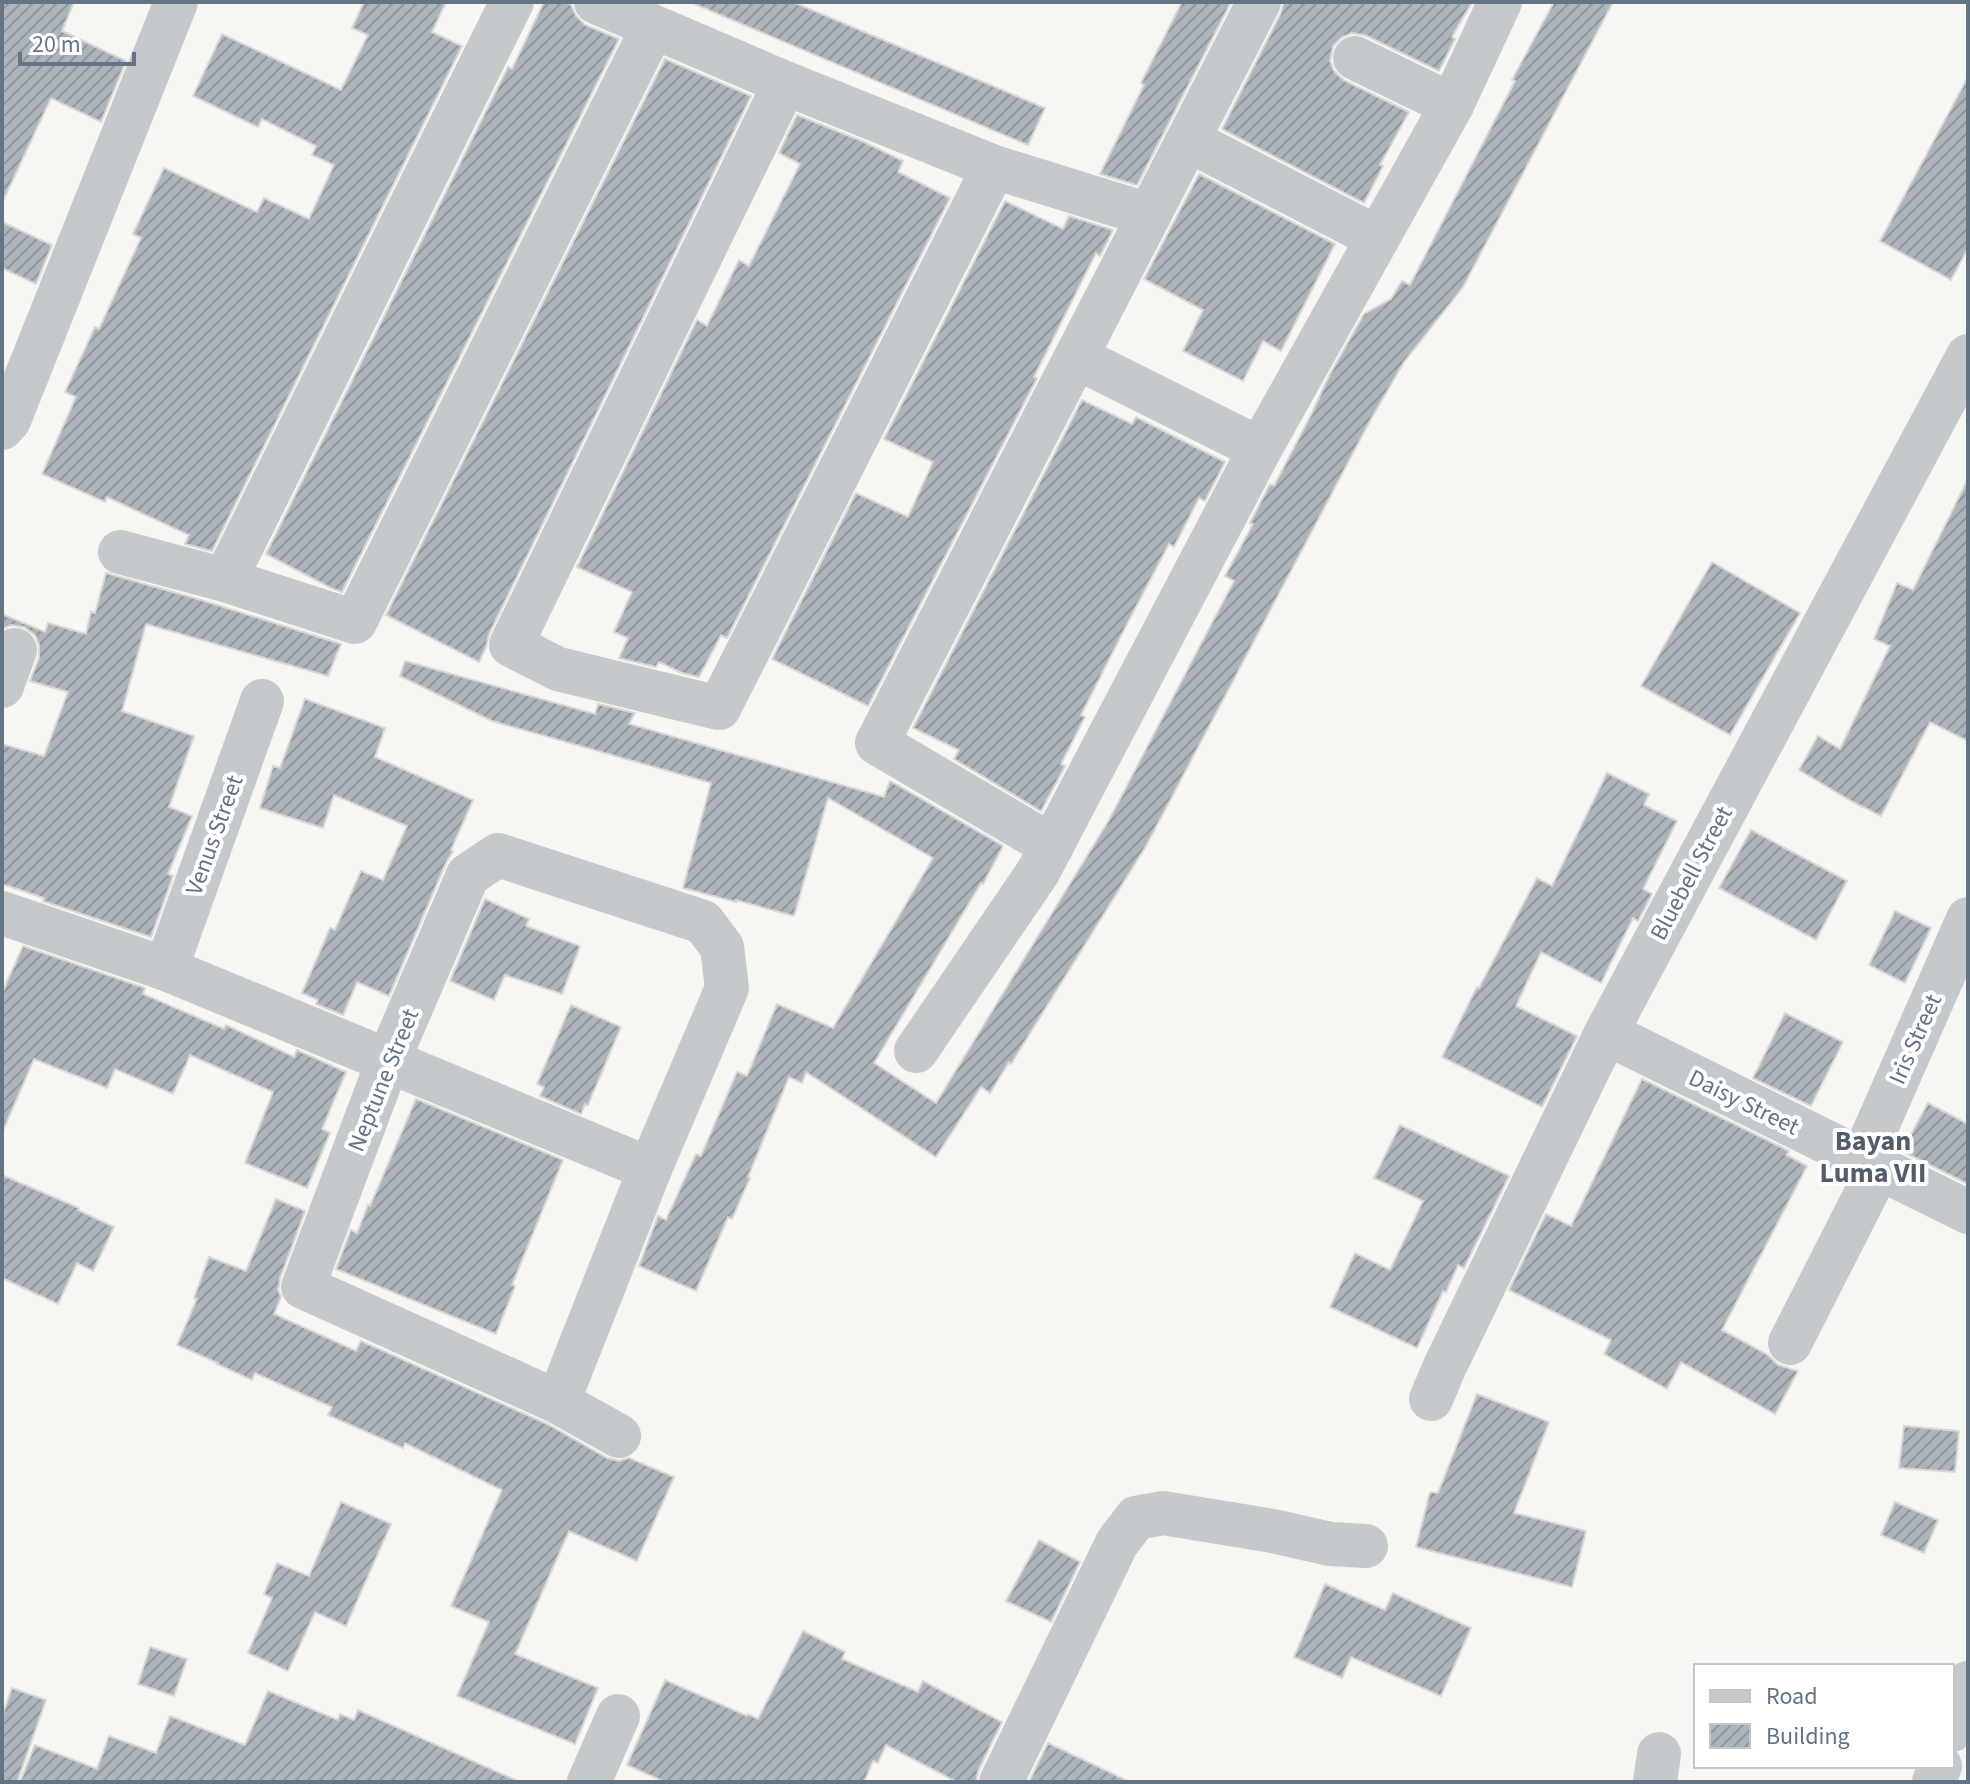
<svg xmlns="http://www.w3.org/2000/svg" width="1970" height="1784" viewBox="0 0 1970 1784" font-family="'Source Sans 3',sans-serif">
  <style>
    .building { fill: url(#building-hatch); stroke: #d7d7d5; stroke-width: 2 }
    .lines { fill: none; stroke-linecap: round; stroke-linejoin: round }
    .minor { stroke: #c5c9cc; stroke-width: 44 }
    .labels { text-anchor: middle; stroke-width: 8; stroke-linejoin: round; paint-order: stroke }
    .street-label { font-size: 24px; fill: #637485; stroke: #fff }
    .quarter-label { font-size: 28px; font-weight: bold; fill: #515e6a; stroke: #fff }
  </style>
  <defs>
    <pattern id="building-hatch" width="6" height="6" patternUnits="userSpaceOnUse" patternTransform="scale(2)"><rect width="6" height="6" fill="#adb4bb"/><path d="M-1 1l2-2M0 6l6-6M5 7l2-2" fill="none" stroke="#90979e"/></pattern>
  </defs>
  <rect width="100%" height="100%" fill="#f6f6f2"/>
  <g class="building">
    <polygon points="2,2 74,2 62,31 126,61 101,122 51,98 2,203"/>
    <polygon points="364,2 446,2 432,32 462,46 212,551 185,544 189,535 107,497 105,502 42,474 76,397 65,392 95,327 99,329 141,238 133,234 164,168 257,212 264,198 309,219 334,165 312,155 316,146 262,119 258,127 193,96 222,34 341,90 368,35 352,28"/>
    <polygon points="544,2 565,2 571,5 576,16 585,25 619,39 342,592 331,588 266,554 508,67 512,69"/>
    <polygon points="690,2 793,2 1045,108 1028,145"/>
    <polygon points="1182,2 1231,2 1137,185 1100,174 1144,85 1141,83"/>
    <polygon points="1284,2 1472,2 1452,37 1455,39 1439,71 1365,35 1352,33 1342,37 1333,46 1330,61 1334,71 1343,80 1409,112 1380,165 1383,166 1364,203 1222,129 1281,13"/>
    <polygon points="1554,2 1613,2 1463,287 1404,362 1371,419 1146,846 1011,1064 1009,1062 990,1093 981,1087 936,1157 806,1072 802,1083 789,1077 748,1177 750,1178 732,1219 728,1217 696,1291 639,1266 658,1216 666,1220 696,1154 701,1156 737,1072 747,1076 777,1004 833,1028 933,858 828,798 794,916 736,900 736,902 683,888 711,783 492,721 400,676 405,661 595,714 598,704 635,713 629,724 884,797 890,781 1003,846 983,884 981,883 874,1063 936,1103 1109,820 1234,581 1225,576 1253,524 1250,523 1270,484 1274,486 1312,413 1329,376 1364,314 1391,299 1402,281 1410,285 1515,81 1512,80"/>
    <polygon points="665,59 751,96 489,634 486,647 479,662 386,615"/>
    <polygon points="1968,77 1968,248 1951,280 1880,241"/>
    <polygon points="797,115 864,142 903,161 898,172 950,198 727,638 721,635 699,677 682,673 659,662 656,667 619,658 628,638 614,632 632,592 577,567 697,320 707,326 739,260 749,266 800,164 779,153"/>
    <polygon points="1199,174 1335,244 1281,351 1263,341 1243,381 1183,351 1203,310 1144,279"/>
    <polygon points="1005,201 1063,229 1069,216 1113,230 1100,256 1096,253 1034,377 1037,378 868,706 772,659 856,493 908,517 933,462 884,439"/>
    <polygon points="2,222 52,245 36,284 2,268"/>
    <polygon points="1082,400 1132,424 1136,417 1225,462 1205,501 1199,498 1174,547 1169,544 1126,626 1081,715 1085,717 1061,764 1065,766 1041,811 954,759 959,750 913,728"/>
    <polygon points="1968,479 1968,741 1930,722 1881,816 1853,802 1799,770 1818,736 1840,749 1890,646 1874,639 1897,583 1913,590"/>
    <polygon points="1712,562 1800,613 1730,735 1641,686"/>
    <polygon points="106,573 201,600 341,644 328,676 146,624 122,711 194,736 169,807 192,816 168,874 173,876 151,937 43,901 44,898 2,884 2,744 44,756 68,692 30,681 39,658 39,645 35,635 24,627 11,625 2,629 2,614 45,632 48,623 86,634 91,612 95,613"/>
    <polygon points="305,699 385,728 375,757 473,800 451,850 453,851 445,865 389,996 357,982 343,1015 316,1004 318,1000 302,993 330,928 335,930 361,871 383,880 407,826 334,795 323,828 260,808 273,766 280,768"/>
    <polygon points="1607,773 1649,794 1644,805 1677,821 1643,889 1652,894 1638,921 1633,918 1601,983 1541,952 1516,1006 1577,1036 1542,1107 1442,1057 1477,987 1479,988 1537,878 1552,886"/>
    <polygon points="1751,830 1847,881 1816,940 1719,888"/>
    <polygon points="485,899 529,919 526,926 580,946 562,994 505,975 494,1000 450,981"/>
    <polygon points="1895,911 1931,928 1905,983 1869,965"/>
    <polygon points="23,946 145,988 143,994 224,1029 226,1025 294,1057 297,1050 346,1072 322,1129 330,1133 307,1188 245,1163 273,1092 190,1055 173,1094 115,1069 107,1088 34,1059 2,1133 2,993"/>
    <polygon points="571,1005 621,1027 588,1105 585,1104 581,1114 540,1096 544,1087 537,1084"/>
    <polygon points="1785,1013 1843,1042 1811,1106 1753,1078"/>
    <polygon points="1642,1079 1789,1151 1786,1155 1807,1166 1722,1330 1768,1355 1778,1365 1798,1371 1775,1414 1681,1362 1667,1389 1604,1354 1611,1340 1509,1290 1546,1214 1571,1226"/>
    <polygon points="416,1099 563,1160 512,1285 515,1286 496,1334 336,1269 351,1230 357,1233 368,1205 370,1206"/>
    <polygon points="1928,1103 1968,1124 1968,1184 1902,1151"/>
    <polygon points="1400,1125 1509,1176 1464,1268 1458,1265 1446,1292 1443,1291 1417,1348 1330,1307 1355,1253 1390,1270 1423,1201 1374,1178"/>
    <polygon points="2,1175 79,1208 78,1210 114,1227 93,1271 77,1263 58,1304 2,1278"/>
    <polygon points="276,1199 305,1211 280,1278 278,1290 281,1297 274,1314 356,1351 361,1341 547,1424 607,1458 619,1461 629,1458 674,1477 637,1561 569,1531 515,1654 598,1688 575,1744 457,1696 489,1622 451,1606 502,1490 405,1443 403,1448 328,1415 332,1407 255,1373 252,1380 217,1364 218,1363 177,1345 197,1299 194,1298 209,1257 246,1271"/>
    <polygon points="1477,1394 1549,1422 1514,1513 1586,1531 1572,1587 1416,1547 1430,1492 1438,1493"/>
    <polygon points="1904,1426 1959,1431 1955,1472 1899,1468"/>
    <polygon points="341,1502 391,1524 346,1626 315,1612 288,1671 248,1653 272,1598 264,1594 277,1563 309,1576"/>
    <polygon points="1895,1502 1938,1520 1924,1553 1881,1535"/>
    <polygon points="1039,1540 1080,1562 1051,1622 1006,1601"/>
    <polygon points="1325,1584 1385,1610 1393,1593 1471,1628 1441,1696 1351,1657 1342,1678 1294,1657"/>
    <polygon points="803,1631 845,1652 842,1659 918,1692 923,1681 1002,1722 978,1771 976,1782 957,1782 886,1745 878,1763 873,1761 864,1782 665,1782 627,1765 665,1680 747,1716 748,1714 758,1719"/>
    <polygon points="150,1647 187,1659 174,1696 138,1684"/>
    <polygon points="12,1688 46,1700 17,1782 2,1782 2,1717"/>
    <polygon points="268,1691 338,1720 340,1714 354,1720 358,1710 520,1782 20,1782 35,1745 97,1769 109,1736 156,1753 170,1716 245,1745"/>
    <polygon points="1048,1743 1130,1782 1029,1782"/>
  </g>
  <g class="lines">
    <g class="minor">
      <polyline points="596,2 785,83 994,167 1149,215"/>
      <polyline points="1355,58 1452,105"/>
      <polyline points="785,83 511,645 558,669 719,708 994,167"/>
      <polyline points="1188,140 1378,238"/>
      <polyline points="1076,357 1260,449"/>
      <polyline points="2,428 9,420 176,2"/>
      <polyline points="120,552 225,580 355,622 653,27"/>
      <polyline points="225,580 512,2"/>
      <polyline points="2,686 15,650"/>
      <polyline points="1052,846 877,743 1259,2"/>
      <polyline points="2,913 166,969 650,1169"/>
      <polyline points="166,969 262,701"/>
      <polyline points="1606,1033 1968,1212"/>
      <polyline points="916,1051 1038,872 1260,449 1452,105 1500,2"/>
      <polyline points="1862,1160 1968,919"/>
      <polyline points="1790,1343 1879,1168"/>
      <polyline points="1431,1399 1445,1366 1606,1033 1968,356"/>
      <polyline points="558,1402 650,1169 727,988 722,947 703,922 498,855 468,875 388,1061 303,1287 558,1402 619,1436"/>
      <polyline points="1952,1730 1968,1683"/>
      <polyline points="589,1782 618,1716"/>
      <polyline points="1001,1782 1117,1543 1136,1518 1163,1513 1273,1531 1330,1544 1366,1546"/>
      <polyline points="1655,1782 1659,1754"/>
      <polyline points="1934,1782 1940,1766"/>
    </g>
  </g>
  <g class="labels">
    <g class="street-label">
      <text transform="translate(214 835) rotate(-70)" y="8">Venus Street</text>
      <text transform="translate(1691 873) rotate(-62)" y="8">Bluebell Street</text>
      <text transform="translate(1915 1039) rotate(-66)" y="8">Iris Street</text>
      <text transform="translate(383 1080) rotate(-68)" y="8">Neptune Street</text>
      <text transform="translate(1744 1102) rotate(26)" y="8">Daisy Street</text>
    </g>
    <g class="quarter-label">
      <text x="1873" y="1150">Bayan<tspan x="1873" dy="32">Luma VII</tspan></text>
    </g>
  </g>
  <rect width="1970" height="1784" fill="none" stroke="#637485" stroke-width="8"/>
  <rect x="1694" y="1664" width="260" height="104" fill="#ffffff" stroke="#c1c7ce" stroke-width="2"/>
  <rect x="1710" y="1690" width="40" height="12" fill="#c5c9cc" stroke="#c1c7ce" stroke-width="2"/>
  <text x="1766" y="1704" font-size="24" fill="#637485">Road</text>
  <rect x="1710" y="1724" width="40" height="24" fill="url(#building-hatch)" stroke="#c1c7ce" stroke-width="2"/>
  <text x="1766" y="1744" font-size="24" fill="#637485">Building</text>
  <path d="M20 52v12h114v-12" fill="none" stroke="#637485" stroke-width="4"/>
  <text x="32" y="52" font-size="24" fill="#637485" stroke="#ffffff" stroke-width="6" paint-order="stroke">20 m</text>
</svg>
